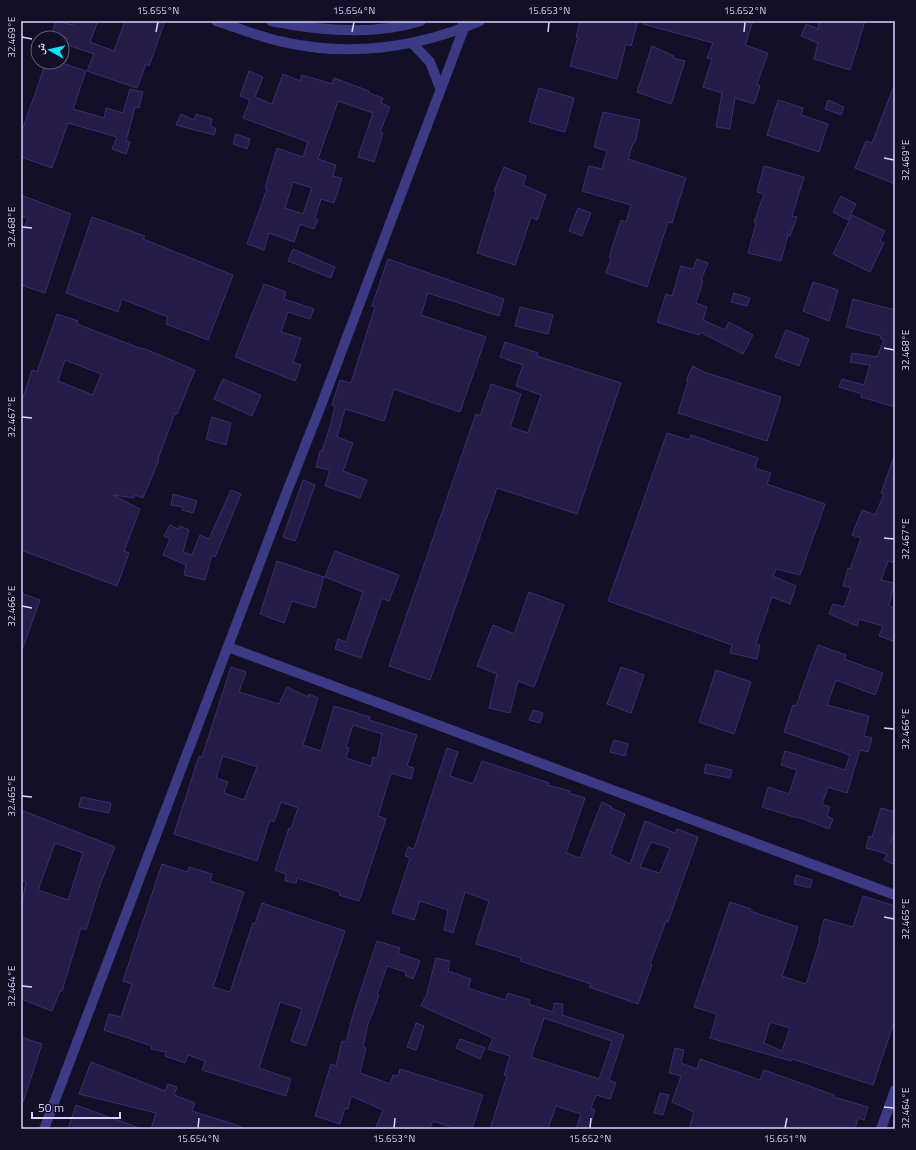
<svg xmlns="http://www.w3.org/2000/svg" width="916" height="1150" viewBox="0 0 916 1150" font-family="'Titillium Web','Noto Naskh Arabic',sans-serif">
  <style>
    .building { fill: #241b47; stroke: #3b2d73; fill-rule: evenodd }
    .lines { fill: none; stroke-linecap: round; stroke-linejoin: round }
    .minor { stroke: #3d3a85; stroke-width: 10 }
    .ticks { fill: none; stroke: #d9d4ff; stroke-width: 1.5 }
    .neatline { fill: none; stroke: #d9d4ff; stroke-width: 1.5 }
    .ticks-label { font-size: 10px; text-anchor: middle; fill: #d9d4ff }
  </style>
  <rect width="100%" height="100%" fill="#130f26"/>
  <g class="building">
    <polygon points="56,21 73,25 75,21 98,21 90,42 114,51 125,21 165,21 149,66 146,64 137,88 87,71 94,54 65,44 68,38 52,33"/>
    <polygon points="580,21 638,21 631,46 626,44 617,79 570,66 578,37 576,37"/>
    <polygon points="643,21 753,21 745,45 768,53 757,84 760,86 754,104 735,98 730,129 716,127 722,93 703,87 712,59 707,58 713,43 643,24"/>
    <polygon points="819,21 865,21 850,70 814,59 818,43 801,36 806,24 818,29"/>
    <polygon points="652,46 674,56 673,58 685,61 671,104 637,92"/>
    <polygon points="46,62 59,62 86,71 73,109 104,118 106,108 123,113 130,89 143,92 139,108 135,107 126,141 130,142 126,154 112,149 117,137 68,123 52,168 21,157 21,134"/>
    <path d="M249,71l14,6 -8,20 17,7 11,-30 17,7 2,-6 30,9 2,-6 35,13v2l14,5 -2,5 9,4 -10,25 3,1 -9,29 -16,-5 15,-44 -35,-12 -20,58 18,6 -3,11 9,2 -8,25 -13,-4 -6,19 3,2 -4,9 -14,-5 -6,18 -25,-9 -5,17 -17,-6 20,-55 -2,-1 12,-40 26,9 5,-15 -65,-24 7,-18 -10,-4zM293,182l19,6 -9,26 -18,-6z"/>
    <polygon points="895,83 895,184 855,168 866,141 872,143"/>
    <polygon points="539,88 574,98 565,132 529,122"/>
    <polygon points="778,100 803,108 801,115 828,124 819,152 767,135"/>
    <polygon points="828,100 844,107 841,115 825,109"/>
    <polygon points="603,112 640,120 635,143 633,143 628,159 686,178 672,223 668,222 647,287 606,273 611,258 609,257 621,220 626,222 631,205 582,191 589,166 602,169 607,151 594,147"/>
    <polygon points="181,114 194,120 196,114 212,119 210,126 216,129 214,135 176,125"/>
    <polygon points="236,134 250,139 247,149 233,144"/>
    <polygon points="764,166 804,177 792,216 797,217 790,236 788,235 781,261 748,253 756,223 754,222 764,194 757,192"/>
    <polygon points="504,167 526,176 523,185 546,195 537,220 531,217 515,265 477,253 496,192 494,191"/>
    <polygon points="21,195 71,214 45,293 21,285 21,236 28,218 21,216"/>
    <polygon points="841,196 856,204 848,220 833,212"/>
    <polygon points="578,208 591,213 582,236 569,231"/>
    <polygon points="852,215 885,231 880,241 884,243 870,272 833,254"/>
    <polygon points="92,217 145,236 143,239 233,275 208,340 166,324 168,317 122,299 118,312 66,293"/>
    <polygon points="293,249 335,267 331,278 288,261"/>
    <polygon points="388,259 504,299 499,316 428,293 421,315 486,337 460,412 394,389 384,421 345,409 337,437 353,443 343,471 367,480 360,498 325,486 330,470 316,467 320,451 322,451 330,427 335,406 332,405 340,380 351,383 375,307 372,306"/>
    <polygon points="697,259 708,263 701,280 703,281 696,303 707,307 703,320 725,330 729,322 753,335 743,354 700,332 699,335 657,322 666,294 672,296 681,266 693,269"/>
    <polygon points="813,282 838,290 829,321 803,311"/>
    <polygon points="264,284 286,292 284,299 314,309 310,319 288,312 281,332 301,338 293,362 301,365 295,381 235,357"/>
    <polygon points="734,293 750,298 747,306 731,302"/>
    <polygon points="853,299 895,310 895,407 861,397 862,394 839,387 842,379 864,385 870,365 850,362 852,353 877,357 884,340 880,338 881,336 846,327"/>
    <polygon points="520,307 553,315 548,334 515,326"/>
    <path d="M57,314l21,7 -1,3 65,25 1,-1 52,22 -18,44 -2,-1 -17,46 1,1 -16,38 -8,-3 -1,3 -21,-3 27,14 -16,42 5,2 -12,33 -96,-36v-146l11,-34 5,2zM65,360l36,14 -8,21 -35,-14z"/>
    <polygon points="786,330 809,339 799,366 775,357"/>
    <polygon points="505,342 538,353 537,356 621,383 577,514 497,488 430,680 389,666 476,414 480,416 491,384 521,394 510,427 528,433 541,395 516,386 523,365 500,357"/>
    <polygon points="693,366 704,372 781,397 767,441 678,413 688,381 686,380"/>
    <polygon points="223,379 261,395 252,416 214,399"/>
    <polygon points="212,417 231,423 226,445 206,439"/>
    <polygon points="667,433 689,440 691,435 758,458 755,468 771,473 767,484 825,504 800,575 776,569 773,576 796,586 790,604 772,597 756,644 760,645 757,659 730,653 732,645 608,601"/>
    <polygon points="894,457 895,563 888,561 881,580 894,583 889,606 895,608 895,642 879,636 883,626 859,619 857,626 829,614 833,604 844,607 851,588 843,586 848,568 850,569 861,538 852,535 862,510 875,515 884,494 881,493"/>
    <polygon points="303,480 315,485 295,541 283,537"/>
    <polygon points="231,490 241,494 215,557 212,555 205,580 184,575 186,565 163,555 170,539 164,536 170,525 178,529 180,526 189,530 183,552 192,555 200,535 209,539"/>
    <polygon points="173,494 197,501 193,513 182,510 183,507 171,505"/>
    <polygon points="335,551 399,575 389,601 382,598 361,658 335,649 338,639 346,642 363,592 325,577"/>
    <polygon points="277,561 324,577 315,608 292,601 284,623 260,614"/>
    <polygon points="529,592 564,605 534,687 518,681 510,713 489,708 497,674 477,666 493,625 514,634"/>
    <polygon points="21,593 40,600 22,650 21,650"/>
    <polygon points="818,645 846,655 844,659 883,673 875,695 836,680 827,705 869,716 864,736 872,738 868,752 860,750 847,793 828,787 822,804 830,807 827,816 833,819 829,829 798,817 797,818 762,807 768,787 789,794 797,770 781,765 785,751 845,770 850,755 784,732 793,705 796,706"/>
    <path d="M231,667l15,5 -7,20 40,12 8,-17 21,10 1,-3 9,4 -15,47 18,6 13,-45 36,11 -1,3 48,15 -10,31 7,2 -3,11 -20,-6 -13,43 8,3 -27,82 -20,-6 1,-3 -43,-14 -1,5 -11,-2 1,-7 -11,-4 14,-42 2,1 7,-21 -17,-6 -7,20 -4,-2 -13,41 -83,-27 25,-78 3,1zM353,725l29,9 -5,24 -4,-1 -2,9 -25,-8 3,-10 -3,-1zM223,756l34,11 -13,33 -20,-7 4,-11 -12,-4z"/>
    <polygon points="621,667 644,675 631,713 607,704"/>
    <polygon points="716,670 751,682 734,734 699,722"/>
    <polygon points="533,710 543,713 540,723 529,720"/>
    <polygon points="614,740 628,744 625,756 610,752"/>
    <path d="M447,748l11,4 -8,24 23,8 9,-23 67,22 -1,2 22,6 -1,2 16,5 -19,55 14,5 22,-56 10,5 -1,1 14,6 -15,40 20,10 15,-43 30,12 2,-4 21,8 -30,85 -2,-1 -16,43 2,1 -14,39 -49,-17 2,-3 -71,-23 1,-3 -45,-14 13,-43 -24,-9 -12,41 -9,-3 4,-20 -28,-9 -6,19 -22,-7 18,-55 -5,-2 3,-9 6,2zM651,842l19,6 -10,25 -20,-6z"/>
    <polygon points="706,764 732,770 730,778 704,773"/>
    <polygon points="81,797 111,803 109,813 79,807"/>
    <polygon points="881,808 895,812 895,827 890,843 895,834 895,865 884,860 887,854 866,848 869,836 872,837"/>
    <path d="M21,810l94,37 -15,38 -14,45 -5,-2 -19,63h-2l-8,20 -31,-12v-90l5,-27 -5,-1zM55,843l28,10 -15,47 -30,-10z"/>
    <polygon points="162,864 187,872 189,867 212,874 210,881 244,892 213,987 230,992 253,923 255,924 262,903 345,931 306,1046 291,1041 302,1009 280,1002 259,1068 291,1079 286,1096 202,1070 205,1061 188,1055 185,1063 165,1056 166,1052 151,1049 152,1046 104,1030 109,1014 121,1017 132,984 123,981"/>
    <polygon points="796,875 812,880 810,888 794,884"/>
    <path d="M863,896l32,10v113l-22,66 -81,-26 -1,2 -81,-23 7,-24 -23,-7 36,-105 21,7 -1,2 48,16 -16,49 24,8 14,-44h-1l5,-21 29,8zM770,1022l20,6 -8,23 -18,-8z"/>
    <polygon points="377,941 400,948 398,953 420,961 413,979 405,975 406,972 387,966 377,995 379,996 368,1024 363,1047 366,1048 360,1073 390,1084 393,1075 398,1076 400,1069 483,1095 472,1129 458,1129 433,1121 429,1129 375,1129 383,1110 351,1096 348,1109 345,1108 340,1124 315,1116 331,1064 336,1066 342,1041 346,1042 354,1011"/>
    <path d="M436,958l14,3 -2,10 23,8 -3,9 37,12 3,-7 22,7 -1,4 24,8 1,-9 9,1 -1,11 62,20 -15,45 7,3 -6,16 -14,-4 -5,13 4,2 -6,19h-13l5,-15 -25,-8 -8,23h-58l17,-53 -3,-1 6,-19 -22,-7 5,-11 -72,-32 4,-9h1zM544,1018l68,23 -13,38 -68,-22z"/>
    <polygon points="416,1023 424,1026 416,1050 407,1047"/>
    <polygon points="21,1037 42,1044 23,1102 21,1102"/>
    <polygon points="460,1039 485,1048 480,1059 456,1048"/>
    <polygon points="675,1048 684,1050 681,1063 697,1069 700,1059 760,1080 764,1070 834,1095 834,1097 868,1107 864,1120 858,1118 855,1129 689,1129 694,1112 672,1102 681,1076 669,1073"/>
    <polygon points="91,1062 165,1091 168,1084 177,1087 174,1095 195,1103 192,1111 242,1127 241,1129 151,1129 156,1113 79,1094"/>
    <polygon points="660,1093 669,1095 663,1115 654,1113"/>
    <polygon points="76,1105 139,1128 139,1129 68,1129"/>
  </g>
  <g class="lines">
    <g class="minor">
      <path d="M216,21c22,7 44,16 67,21 67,15 135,6 197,-21"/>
      <path d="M271,21c49,10 102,15 150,0"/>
      <polyline points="412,43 430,62 440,88"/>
      <polyline points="228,647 895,895"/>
      <polyline points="44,1129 286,494 322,403 464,28 462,21"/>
      <polyline points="881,1129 895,1090"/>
    </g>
  </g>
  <path class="ticks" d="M156,32l2,-10M352,32l2,-10M548,32l1,-10M744,32l1,-10M22,37l10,2M884,158l10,2M22,227l10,1M884,348l10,2M22,417l10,1M884,538l10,1M22,606l10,2M884,728l10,1M22,796l10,1M884,917l10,2M22,986l10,1M884,1107l10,1M198,1128l1,-10M394,1128l1,-10M590,1128l1,-10M785,1128l2,-10"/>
  <rect width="916" height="1150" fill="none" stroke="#130f26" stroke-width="44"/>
  <g transform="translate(50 50) rotate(278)"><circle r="19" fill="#130f26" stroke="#625e7d"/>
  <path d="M0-3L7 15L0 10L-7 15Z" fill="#00e5ff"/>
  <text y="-6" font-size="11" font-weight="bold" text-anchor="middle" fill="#d9d4ff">ش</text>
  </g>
  <path d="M32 1112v6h88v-6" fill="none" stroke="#d9d4ff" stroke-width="2"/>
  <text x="38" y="1112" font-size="12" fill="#d9d4ff" stroke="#130f26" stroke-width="3" paint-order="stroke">50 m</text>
  <rect x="22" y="22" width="872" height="1106" class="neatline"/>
  <g class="ticks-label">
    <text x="158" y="14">15.655°N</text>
    <text x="354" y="14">15.654°N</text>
    <text x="549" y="14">15.653°N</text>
    <text x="745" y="14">15.652°N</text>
    <text transform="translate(11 37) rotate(-90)" y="4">32.469°E</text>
    <text transform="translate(905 160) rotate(-90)" y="4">32.469°E</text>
    <text transform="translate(11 227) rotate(-90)" y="4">32.468°E</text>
    <text transform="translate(905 350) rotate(-90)" y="4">32.468°E</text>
    <text transform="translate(11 417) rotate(-90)" y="4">32.467°E</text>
    <text transform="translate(905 539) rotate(-90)" y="4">32.467°E</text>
    <text transform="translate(11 606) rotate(-90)" y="4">32.466°E</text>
    <text transform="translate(905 729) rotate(-90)" y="4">32.466°E</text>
    <text transform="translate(11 796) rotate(-90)" y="4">32.465°E</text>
    <text transform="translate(905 919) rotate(-90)" y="4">32.465°E</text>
    <text transform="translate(11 986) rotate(-90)" y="4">32.464°E</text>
    <text transform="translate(905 1108) rotate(-90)" y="4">32.464°E</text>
    <text x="198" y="1142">15.654°N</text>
    <text x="394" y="1142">15.653°N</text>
    <text x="590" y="1142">15.652°N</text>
    <text x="785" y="1142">15.651°N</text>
  </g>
</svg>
